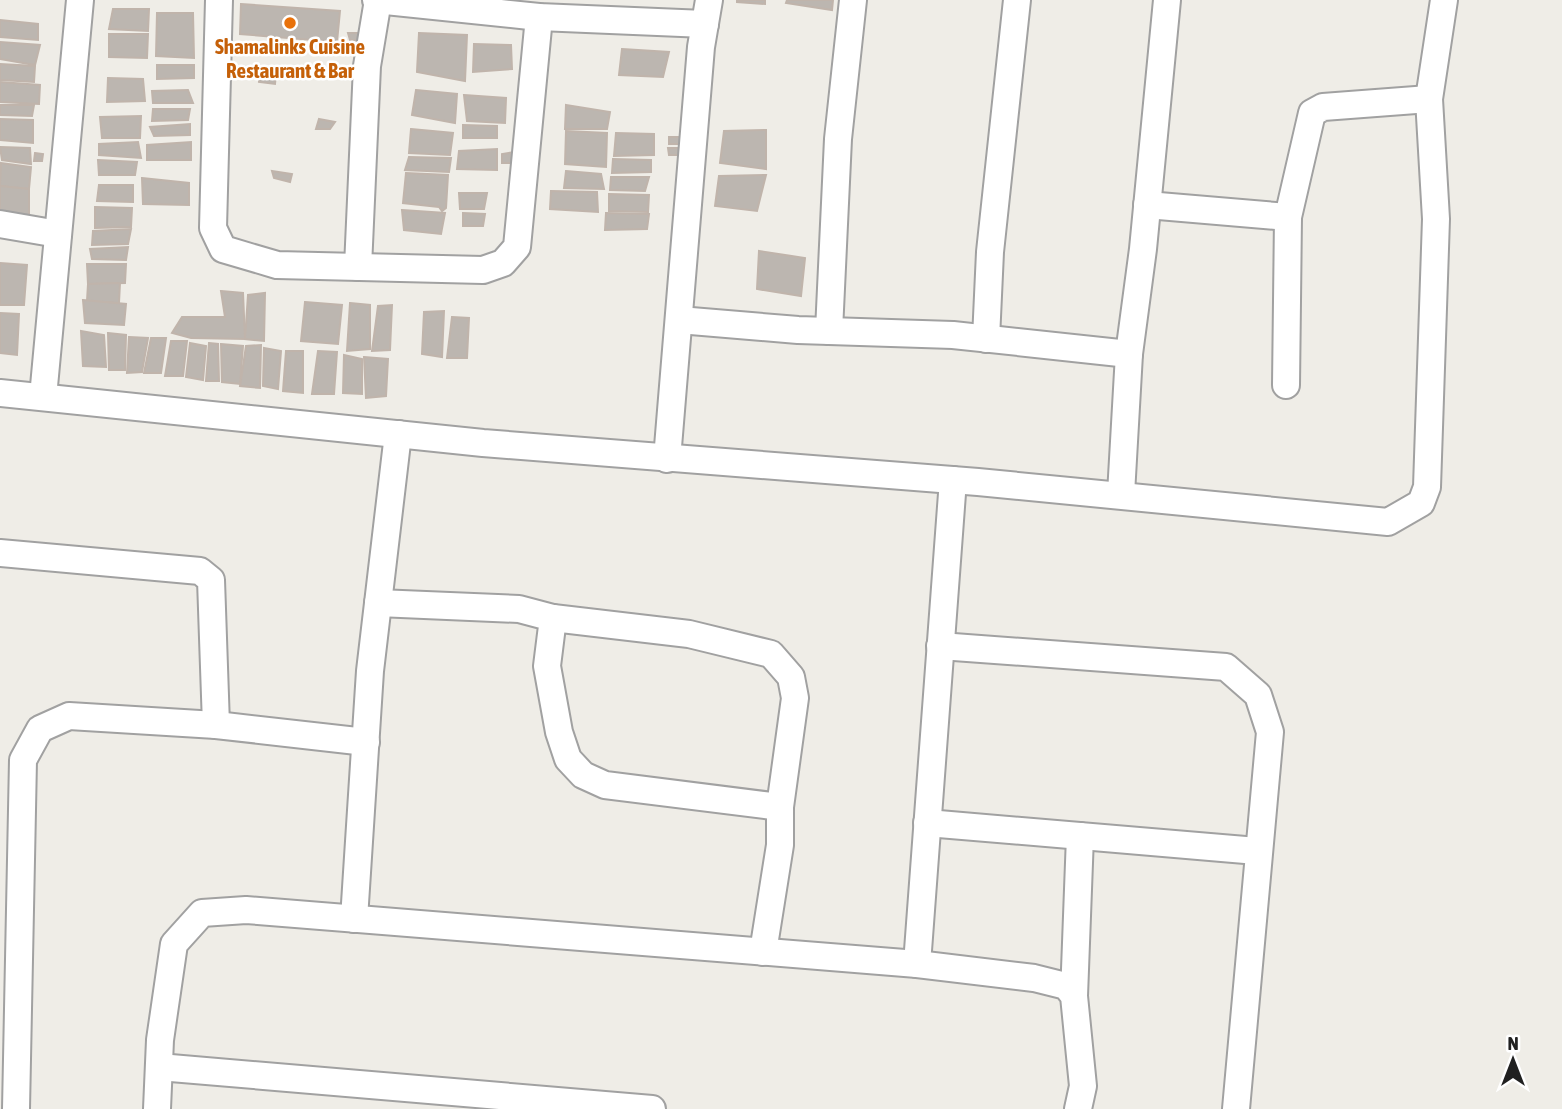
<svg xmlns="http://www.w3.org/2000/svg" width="1562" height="1109" viewBox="0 0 1562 1109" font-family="'Asap Condensed',sans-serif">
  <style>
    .building { fill: #bcb6b0; stroke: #c0b4ab; stroke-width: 2 }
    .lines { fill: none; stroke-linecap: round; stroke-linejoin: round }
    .minor-casing { stroke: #a1a1a1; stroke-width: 30 }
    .minor { stroke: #fff; stroke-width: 26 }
    .food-dot { fill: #e8710a; stroke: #fff; stroke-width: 2.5 }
    .labels { text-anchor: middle; stroke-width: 5; stroke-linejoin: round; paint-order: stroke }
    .food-label { font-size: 21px; font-weight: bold; fill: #c56008; stroke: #fff }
  </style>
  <rect width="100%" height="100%" fill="#efede7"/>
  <g class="building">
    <polygon points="737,0 765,0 765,4 737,2"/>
    <polygon points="787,0 833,0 832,10 786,3"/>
    <polygon points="241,4 340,11 337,42 240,34"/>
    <polygon points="113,9 149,9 148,31 109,29"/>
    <polygon points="157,13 193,13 194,58 156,56"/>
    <polygon points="0,20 38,24 38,40 0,37"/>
    <polygon points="348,33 361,33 362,41 350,40"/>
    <polygon points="419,33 467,35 465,81 417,72"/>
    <polygon points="109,34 148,34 147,58 109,57"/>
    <polygon points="0,42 40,45 35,65 0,59"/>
    <polygon points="474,44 511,45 512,69 473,72"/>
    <polygon points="622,49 669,52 663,77 619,75"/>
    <polygon points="0,64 35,66 34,82 0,80"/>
    <polygon points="157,65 194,65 194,78 157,79"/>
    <polygon points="260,71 276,74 275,84 259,82"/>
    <polygon points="108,78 143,79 145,101 107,102"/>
    <polygon points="0,82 40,85 39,104 0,102"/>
    <polygon points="188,90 193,103 153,103 152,91"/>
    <polygon points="416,90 457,94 455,123 412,115"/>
    <polygon points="464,95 506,98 505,123 467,121"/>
    <polygon points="0,105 34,105 32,116 0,115"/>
    <polygon points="566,105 610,112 607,129 565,129"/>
    <polygon points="153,109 190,109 188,120 152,121"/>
    <polygon points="141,116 140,138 102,138 100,117"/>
    <polygon points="0,119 33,120 33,143 0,140"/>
    <polygon points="319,119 335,122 330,129 316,129"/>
    <polygon points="190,124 190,135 154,136 150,127"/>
    <polygon points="463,125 497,126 497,138 463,138"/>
    <polygon points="411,129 453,133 450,155 409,153"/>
    <polygon points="766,130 766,169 720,163 724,131"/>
    <polygon points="566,131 607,133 606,167 565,164"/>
    <polygon points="616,133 654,134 654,155 614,156"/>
    <polygon points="669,137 682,137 683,144 669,144"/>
    <polygon points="138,142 141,158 99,155 99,144"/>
    <polygon points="191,142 191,160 147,160 147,145"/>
    <polygon points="0,147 30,148 31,164 2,160"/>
    <polygon points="668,148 682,148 681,155 669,155"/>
    <polygon points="497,149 497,170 457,169 459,151"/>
    <polygon points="515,152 515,163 502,163 502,154"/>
    <polygon points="35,153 43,154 42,161 34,161"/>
    <polygon points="409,157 451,158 449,172 405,170"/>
    <polygon points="613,159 651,160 651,172 612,173"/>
    <polygon points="98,160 137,162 135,175 99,175"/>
    <polygon points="1,163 31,167 29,189 0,186"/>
    <polygon points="272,171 292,174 290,182 274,178"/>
    <polygon points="566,171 601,174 604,189 564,188"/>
    <polygon points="406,173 448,175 446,208 442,211 439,207 403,203"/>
    <polygon points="766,175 757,211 715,206 719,176"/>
    <polygon points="611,177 649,177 645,191 610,190"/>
    <polygon points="142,178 189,183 189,205 143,204"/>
    <polygon points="99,185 133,185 133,202 97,201"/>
    <polygon points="0,186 29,189 29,217 0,212"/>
    <polygon points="551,191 597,192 598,212 550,209"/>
    <polygon points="459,193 487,193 484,209 460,209"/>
    <polygon points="609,194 649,195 648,212 609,211"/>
    <polygon points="95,207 132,208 131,227 95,228"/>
    <polygon points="402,210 445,213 441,234 404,230"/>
    <polygon points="463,213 485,214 483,226 463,226"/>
    <polygon points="606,213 649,214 647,229 605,230"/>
    <polygon points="131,229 128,244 92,245 93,231"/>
    <polygon points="128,247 126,260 92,259 90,249"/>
    <polygon points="759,251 805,258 801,296 757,289"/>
    <polygon points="0,263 27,265 24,305 0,305"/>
    <polygon points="87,264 126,264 125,283 88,284"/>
    <polygon points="120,283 119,303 87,301 88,284"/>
    <polygon points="221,291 243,293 245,339 191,338 172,333 182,317 225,317"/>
    <polygon points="265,293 264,341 245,339 248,295"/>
    <polygon points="83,300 126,304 124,325 85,323"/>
    <polygon points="305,302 342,305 338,344 301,341"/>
    <polygon points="350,303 370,305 370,349 347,351"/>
    <polygon points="392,305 390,350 372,351 378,306"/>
    <polygon points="444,311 442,357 422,354 424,312"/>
    <polygon points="0,313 19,314 17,355 0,353"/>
    <polygon points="452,317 469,318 467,358 447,358"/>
    <polygon points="81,331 104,335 106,367 83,366"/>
    <polygon points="108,333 126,335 125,370 109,370"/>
    <polygon points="129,337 148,338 142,372 127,373"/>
    <polygon points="151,338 166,338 161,373 144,373"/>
    <polygon points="171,341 187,341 183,376 165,376"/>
    <polygon points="190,343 206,346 203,380 186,377"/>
    <polygon points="209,343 218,344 219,381 206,381"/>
    <polygon points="221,344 243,346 240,384 222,382"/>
    <polygon points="261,345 260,388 240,386 246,346"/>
    <polygon points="264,348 281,351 278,389 263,386"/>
    <polygon points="286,351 303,351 303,393 283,391"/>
    <polygon points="318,351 337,352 334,394 312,394"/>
    <polygon points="344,355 362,359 362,394 343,393"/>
    <polygon points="364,357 388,359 386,396 366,398"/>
  </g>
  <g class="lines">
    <defs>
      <g id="minor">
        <polyline points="219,0 213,228 223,249 277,265 483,270 503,263 517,247 539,17"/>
        <polyline points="376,0 539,17 705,24"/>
        <polyline points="1147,205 1288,217"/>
        <polyline points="0,224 58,234"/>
        <polyline points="358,267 367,66 378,0"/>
        <polyline points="679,320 798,330 953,335 1129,354"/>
        <polyline points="829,331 838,139 853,0"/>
        <polyline points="986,339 990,252 1017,0"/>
        <polyline points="1286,385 1288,217 1312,113 1323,107 1429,99"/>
        <polyline points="0,393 483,443 978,482 1388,522 1421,503 1427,487 1436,219 1429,99 1444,0"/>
        <polyline points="43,397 80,0"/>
        <polyline points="667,459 701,47 709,0"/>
        <polyline points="1121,494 1129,354 1143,249 1167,0"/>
        <polyline points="0,553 200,571 211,580 216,725"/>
        <polyline points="378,603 519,609 553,618 547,666 559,732 568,759 583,775 605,785 780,807 780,845 763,952"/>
        <polyline points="553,618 689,634 771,654 791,677 795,698 780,807"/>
        <polyline points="940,646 1226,667 1258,695 1270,732 1236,1109"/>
        <polyline points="927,823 1257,851"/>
        <polyline points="354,919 370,671 398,434"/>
        <polyline points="917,964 953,480"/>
        <polyline points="1074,996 1080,836"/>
        <polyline points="159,1067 652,1109"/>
        <polyline points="16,1109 23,760 40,729 69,716 216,725 366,742"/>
        <polyline points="157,1109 160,1040 174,944 202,913 246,910 917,964 1034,978 1066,986 1074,996 1083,1086 1078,1109"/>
      </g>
    </defs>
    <use href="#minor" class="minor-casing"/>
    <use href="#minor" class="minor"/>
  </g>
  <circle class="food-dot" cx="290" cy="23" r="7"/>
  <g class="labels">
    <g class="food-label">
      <text x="290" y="54">Shamalinks Cuisine<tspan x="290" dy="24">Restaurant &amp; Bar</tspan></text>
    </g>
  </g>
  <g transform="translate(1513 1060)" stroke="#ffffff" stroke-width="5" paint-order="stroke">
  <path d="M0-5L12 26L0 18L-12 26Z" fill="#202020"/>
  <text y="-10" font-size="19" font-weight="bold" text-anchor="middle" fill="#202020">N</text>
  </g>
</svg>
